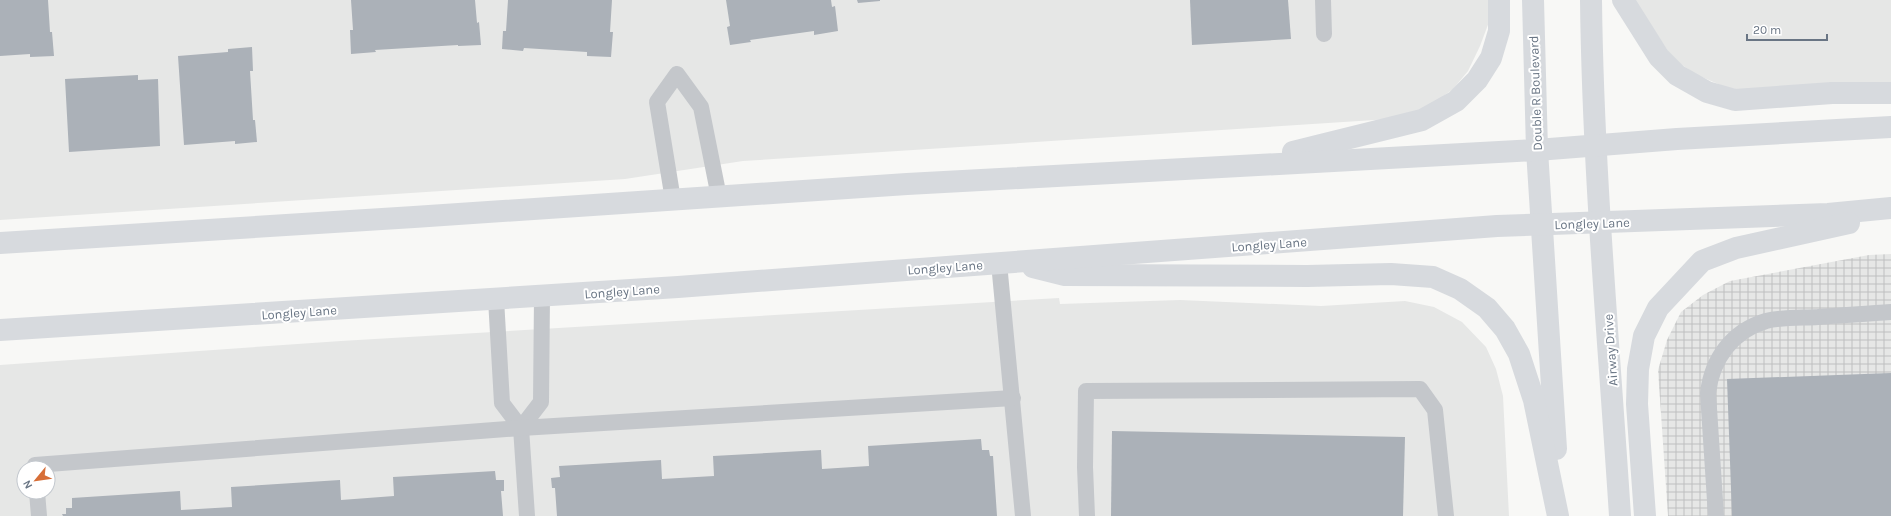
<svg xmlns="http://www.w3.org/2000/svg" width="1891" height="516" viewBox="0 0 1891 516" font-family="Karla,sans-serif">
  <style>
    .built { fill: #e6e7e6; fill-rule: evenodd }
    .industrial { fill: url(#industrial-grid) }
    .building { fill: #abb1b8 }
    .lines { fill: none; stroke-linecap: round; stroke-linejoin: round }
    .lane { stroke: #c4c7cb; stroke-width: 16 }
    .secondary { stroke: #d7dade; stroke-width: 22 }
    .labels { text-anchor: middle; stroke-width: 4; stroke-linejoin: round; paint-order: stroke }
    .street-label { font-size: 13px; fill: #697584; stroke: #fff }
  </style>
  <defs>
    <pattern id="industrial-grid" width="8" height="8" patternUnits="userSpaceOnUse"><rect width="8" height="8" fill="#e6e7e6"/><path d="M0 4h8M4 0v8" fill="none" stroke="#bec0c0"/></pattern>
  </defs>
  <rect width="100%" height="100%" fill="#f8f8f6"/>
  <g class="built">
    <polygon points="0,0 1490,0 1489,22 1480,46 1468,71 1453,89 1434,103 1412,115 1390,119 743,161 625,179 0,220"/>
    <polygon points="1634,0 1891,0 1891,83 1740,90 1725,87 1695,74 1681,64 1668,51"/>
    <path d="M1059,298l1,6 120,-4 141,6 84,-5 29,6 28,15 24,25 10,22 7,27 6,120h-1509v-151l341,-24zM24,468h24v24h-24z"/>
  </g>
  <polygon class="industrial" points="1891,254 1891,516 1668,516 1658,370 1667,340 1681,312 1703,295 1730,281 1869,255"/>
  <g class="building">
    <polygon points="0,0 48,0 50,32 52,32 54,56 30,57 30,54 0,56"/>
    <polygon points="351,0 475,0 477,23 479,22 481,45 458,46 458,45 375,50 376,52 351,54 350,30 353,30"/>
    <polygon points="508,0 612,0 610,32 613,32 611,57 587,56 587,52 524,48 523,51 502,49 503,31 506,31"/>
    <polygon points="726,0 831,0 832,7 835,6 838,31 814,35 814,31 750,40 751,42 730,45 727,27 730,26"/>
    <polygon points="857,0 880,0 880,1 858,3"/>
    <polygon points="1190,0 1288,0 1291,39 1192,45"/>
    <polygon points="252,47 253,71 250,71 253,120 255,120 257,142 235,144 235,141 184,145 178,56 228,52 228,49"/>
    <polygon points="138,75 138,80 158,79 160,146 69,152 65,79"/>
    <polygon points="1891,373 1891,516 1732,516 1727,379"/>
    <polygon points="1112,431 1405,437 1403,516 1111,516"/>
    <polygon points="981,439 982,450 989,450 990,456 993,456 997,516 557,516 555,488 552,488 551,478 560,477 559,466 661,460 662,479 714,476 713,456 821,450 822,469 869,466 868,446"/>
    <polygon points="495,471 496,480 504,480 504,491 501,491 503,516 63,516 62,514 66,514 66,508 72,508 72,498 180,491 181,510 232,507 231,487 340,480 341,500 394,496 393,477"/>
  </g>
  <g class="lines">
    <g class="lane">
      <polyline points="1323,0 1324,34"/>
      <polyline points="673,200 657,102 677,74 701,107 719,197"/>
      <polyline points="999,263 1023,516"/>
      <polyline points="496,299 502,403 521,428 541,402 542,296"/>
      <polyline points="521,428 527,516"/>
      <polyline points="35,468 35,465 521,428 1013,398"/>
      <polyline points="37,492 39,516"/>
      <polyline points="1087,516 1085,467 1086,391 1420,389 1435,410 1446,516"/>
      <path d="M1716,516l-8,-123c4,-34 24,-62 58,-72 16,-4 35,-3 52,-4 24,-2 49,-3 73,-5"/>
    </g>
    <g class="secondary">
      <polyline points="1533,0 1537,150 1556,449"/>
      <path d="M1591,0c2,172 18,344 29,516"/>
      <polyline points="1623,0 1659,57 1677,75 1707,92 1735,100 1832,93 1891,93"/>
      <polyline points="1293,152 1422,120 1456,101 1477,80 1491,58 1499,31 1499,0"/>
      <polyline points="0,243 414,217 907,184 1537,150 1677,139 1891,127"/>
      <polyline points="1033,267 1065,275 1307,276 1391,274 1433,277 1460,289 1487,308 1505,329 1519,354 1534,400 1558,516"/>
      <polyline points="0,330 678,287 1497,226 1828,214 1891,208"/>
      <polyline points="1645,516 1637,404 1638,369 1644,336 1658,308 1702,261 1736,248 1849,223"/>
    </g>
  </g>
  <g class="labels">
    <g class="street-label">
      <text transform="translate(1535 93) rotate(-92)" y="5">Double R Boulevard</text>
      <text transform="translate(1592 223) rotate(-2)" y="5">Longley Lane</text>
      <text transform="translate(1269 244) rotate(-4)" y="5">Longley Lane</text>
      <text transform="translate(945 267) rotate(-4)" y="5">Longley Lane</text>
      <text transform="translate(622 291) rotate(-4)" y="5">Longley Lane</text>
      <text transform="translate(299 312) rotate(-4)" y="5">Longley Lane</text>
      <text transform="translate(1610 350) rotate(-94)" y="5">Airway Drive</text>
    </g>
  </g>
  <g transform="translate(36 480) rotate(241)"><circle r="19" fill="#ffffff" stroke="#c3c8ce"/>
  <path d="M0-3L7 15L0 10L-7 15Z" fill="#d76e37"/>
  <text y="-6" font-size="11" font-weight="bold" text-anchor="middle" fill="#697584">N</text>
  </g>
  <path d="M1747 34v6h80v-6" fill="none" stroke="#697584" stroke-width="2"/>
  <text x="1753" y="34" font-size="12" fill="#697584" stroke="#ffffff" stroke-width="3" paint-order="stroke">20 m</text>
</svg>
